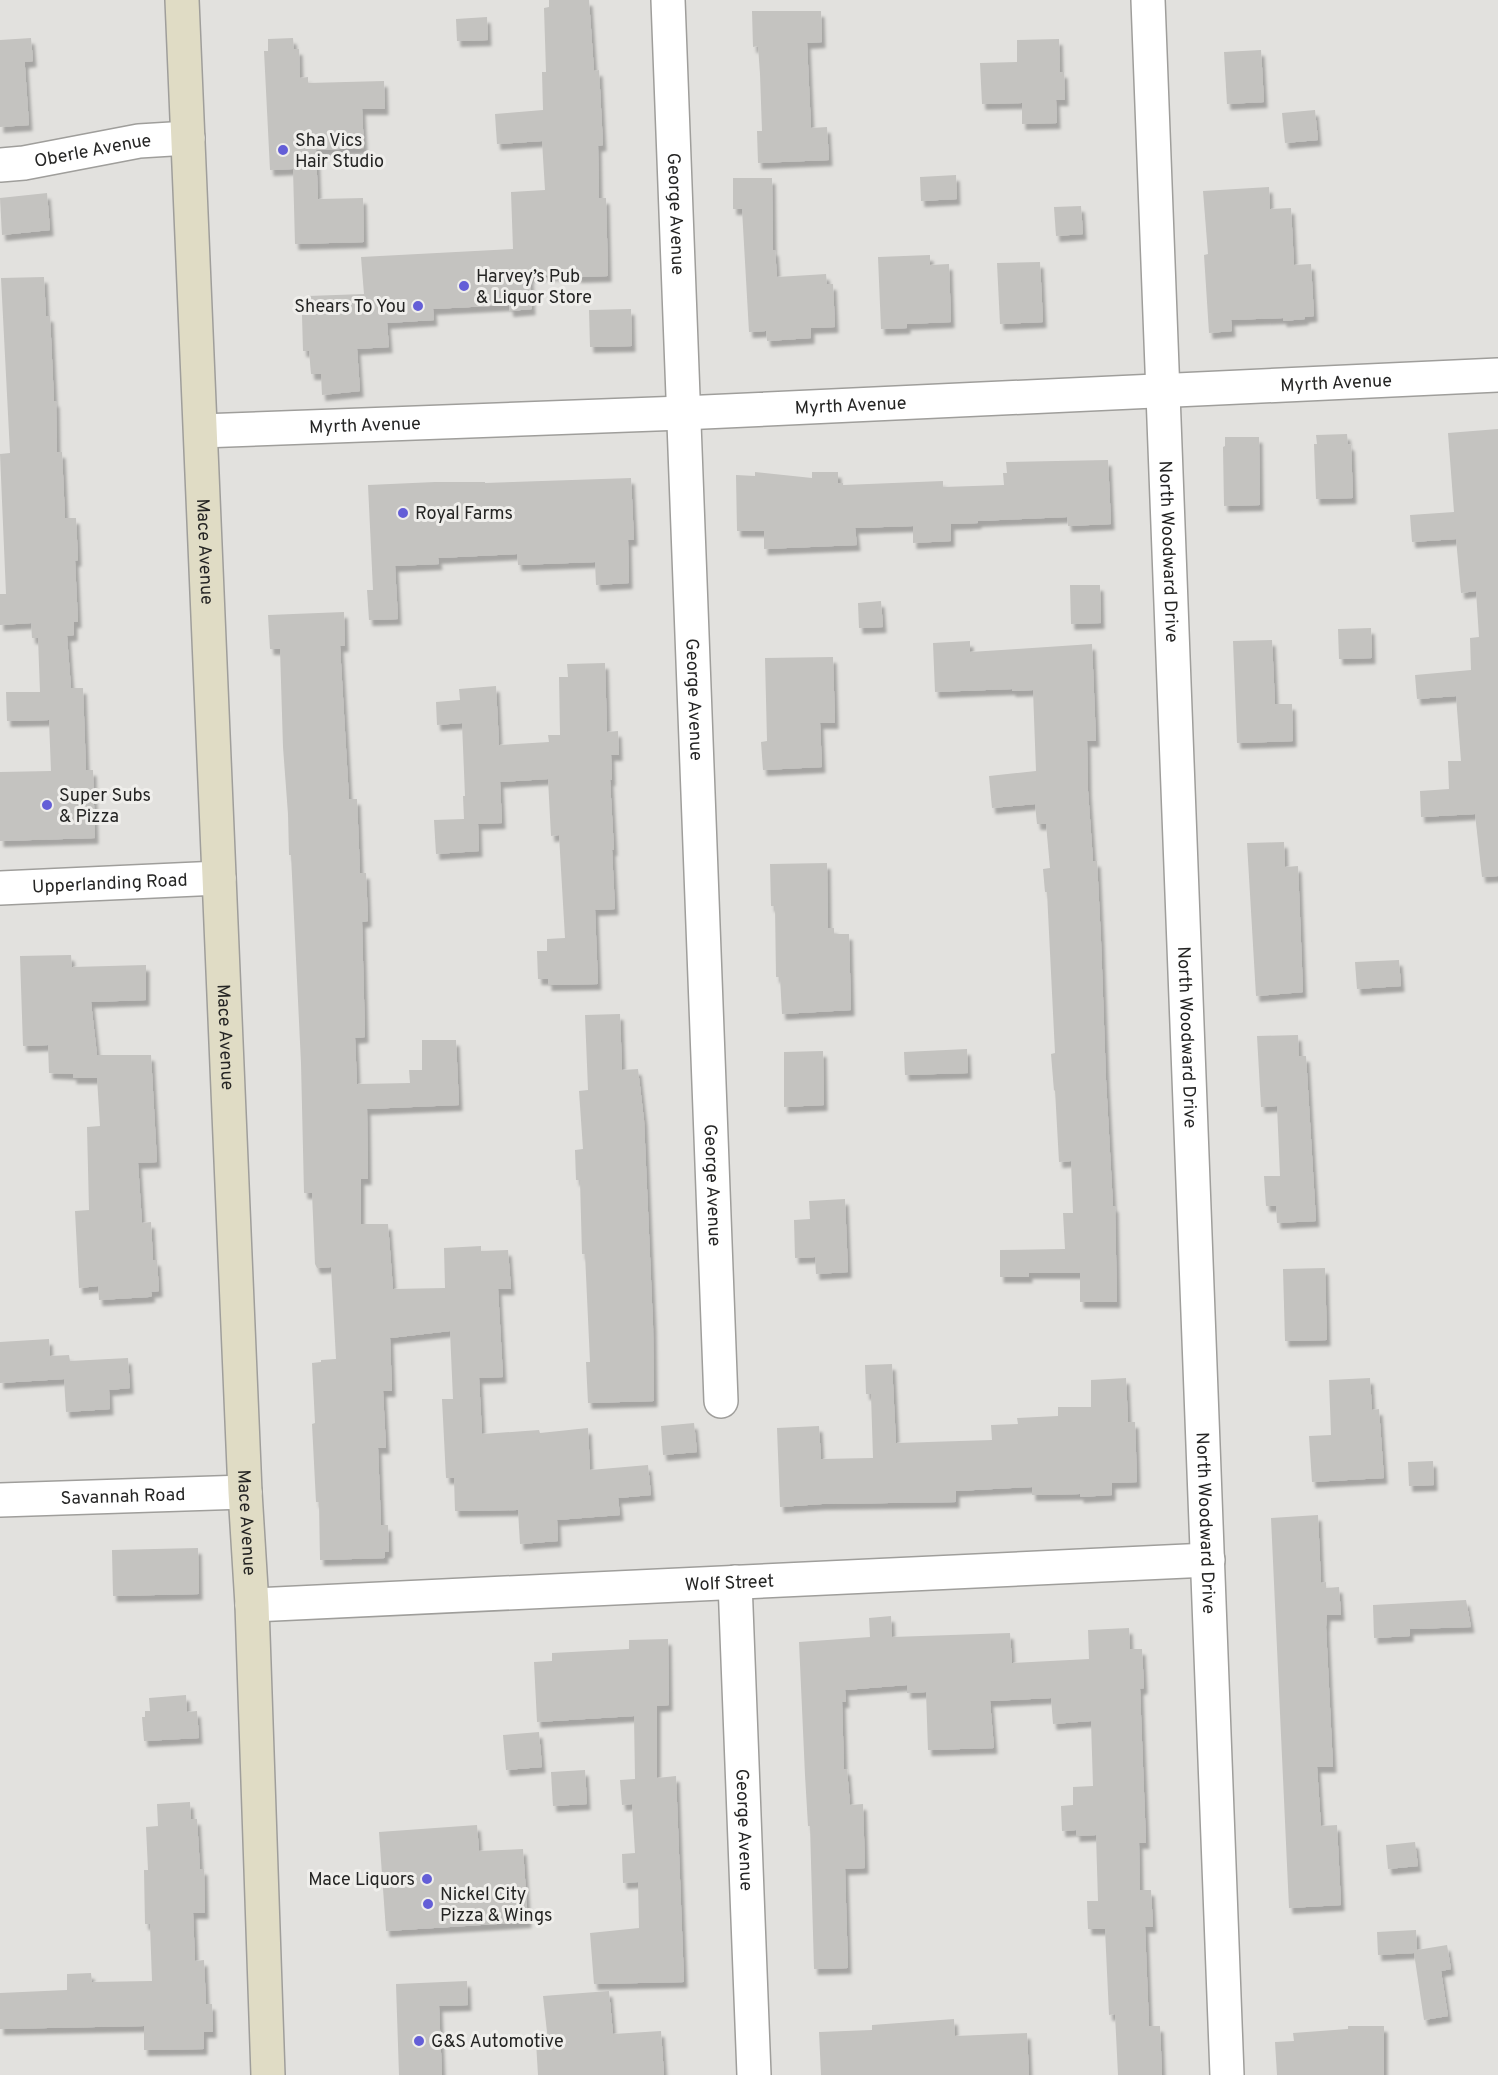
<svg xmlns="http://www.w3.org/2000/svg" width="1498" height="2075" viewBox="0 0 1498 2075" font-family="Overpass,sans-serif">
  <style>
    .building { fill: #c4c3c0; filter: url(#shadow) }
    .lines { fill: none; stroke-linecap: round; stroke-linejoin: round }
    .minor-casing { stroke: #9f9e9b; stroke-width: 36 }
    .tertiary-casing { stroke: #9f9e9b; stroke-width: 36 }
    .secondary-casing { stroke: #9f9e9b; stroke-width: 36 }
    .minor { stroke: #fff; stroke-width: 33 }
    .tertiary { stroke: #fff; stroke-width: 33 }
    .secondary { stroke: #e0dcc5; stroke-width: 33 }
    .poi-dot { fill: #645ed7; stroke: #efeeeb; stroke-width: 2 }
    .labels { text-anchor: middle; stroke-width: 6; stroke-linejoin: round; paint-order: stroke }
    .poi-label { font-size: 18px; fill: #252524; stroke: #efeeeb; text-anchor: start }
    .street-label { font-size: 18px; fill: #252524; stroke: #efeeeb }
  </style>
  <defs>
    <filter id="shadow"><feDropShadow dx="3.5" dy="6" stdDeviation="1.5" flood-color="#0004"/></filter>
  </defs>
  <rect width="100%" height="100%" fill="#e2e1de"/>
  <g class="building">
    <polygon points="549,0 589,0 594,71 599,70 603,145 598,146 599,198 606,198 608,276 577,277 577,274 530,276 532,309 510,311 509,305 433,309 434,320 387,323 389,347 357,349 360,391 322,395 321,374 311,374 309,351 303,351 302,315 308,315 308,296 364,294 361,257 513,249 511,192 545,190 542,141 497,144 495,114 543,110 542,72 546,72 544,8 549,7"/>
    <polygon points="752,11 821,11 822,42 807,43 811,128 827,127 829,160 758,163 757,131 762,131 760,74 758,46 753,47"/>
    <polygon points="487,17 488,40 457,41 456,19"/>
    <polygon points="31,38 33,61 25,62 25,67 29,125 0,127 0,40"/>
    <polygon points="293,38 294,49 299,49 300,78 308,77 308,83 384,81 385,109 362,109 364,148 316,150 318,199 363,198 364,242 295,244 293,169 270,170 264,51 268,51 268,39"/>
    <polygon points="1059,39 1060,72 1064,72 1065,100 1056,100 1057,123 1022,124 1022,103 982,104 980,63 1017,62 1017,40"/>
    <polygon points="1261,50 1264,102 1227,104 1224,52"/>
    <polygon points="1315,110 1318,140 1285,143 1282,113"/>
    <polygon points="956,175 957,199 921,201 920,177"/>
    <polygon points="733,178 772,178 773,250 775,250 777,277 826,274 827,284 833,284 835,327 811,328 811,338 767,341 766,331 749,332 742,209 733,209"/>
    <polygon points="1269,187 1270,209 1291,208 1294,265 1311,264 1314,316 1305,317 1305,319 1283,321 1283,318 1231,320 1232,331 1209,333 1204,255 1208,254 1203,191"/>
    <polygon points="47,193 50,230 2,235 0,198"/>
    <polygon points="1081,206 1083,234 1056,236 1054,207"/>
    <polygon points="930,255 930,265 949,264 951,322 907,324 907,328 881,329 878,257"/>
    <polygon points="1040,262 1043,322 1000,324 997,263"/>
    <polygon points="44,277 46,316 50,316 54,401 56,401 57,452 62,452 65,518 76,518 78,560 75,561 78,622 74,622 74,635 67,636 71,688 83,688 86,770 93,770 95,838 0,841 0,772 51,771 49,720 7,721 6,692 40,692 38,638 32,638 31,623 0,625 0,594 6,594 0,454 10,453 1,278"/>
    <polygon points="631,309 632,346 590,347 589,310"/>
    <polygon points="1498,429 1498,876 1482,877 1475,814 1421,817 1420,791 1449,789 1448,761 1461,761 1456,696 1417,699 1415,675 1471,670 1470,638 1479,637 1476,591 1461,593 1456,539 1412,542 1410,515 1454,512 1448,433"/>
    <polygon points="1347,434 1348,444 1351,445 1353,498 1316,499 1314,444 1317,444 1316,435"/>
    <polygon points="1225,437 1259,437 1260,505 1224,506 1223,447 1225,446"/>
    <polygon points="1108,460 1111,524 1068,526 1067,517 978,521 978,523 951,524 951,541 913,543 913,526 855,528 857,545 764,549 764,531 737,531 736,475 755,476 755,472 812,478 812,472 838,472 838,483 843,483 843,485 943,481 943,487 1004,485 1003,473 1007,473 1006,462"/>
    <polygon points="631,478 634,540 628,540 629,583 596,585 595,562 518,565 517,554 438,558 439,564 395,566 398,619 369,620 367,590 373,590 368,485 435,482 485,482 485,483"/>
    <polygon points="1070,585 1100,585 1101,623 1071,624"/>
    <polygon points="881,601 883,627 859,628 858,603"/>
    <polygon points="344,612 345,646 340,646 349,799 357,799 360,873 366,873 368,921 362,922 365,1037 355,1038 357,1084 410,1083 409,1070 422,1070 422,1040 456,1040 459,1105 367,1109 368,1179 361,1179 361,1224 388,1224 393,1289 445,1288 444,1248 481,1246 481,1251 508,1250 511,1289 498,1289 503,1377 479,1378 482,1434 539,1430 540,1433 588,1428 590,1470 648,1465 651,1495 618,1498 620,1515 557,1520 558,1541 520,1544 518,1510 455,1511 454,1478 446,1478 442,1399 453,1399 450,1331 390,1338 392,1391 383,1391 386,1448 378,1448 381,1525 388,1525 389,1552 385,1552 385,1558 320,1560 319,1502 316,1502 312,1424 315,1423 312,1363 321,1362 321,1360 336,1359 331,1267 317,1268 315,1264 312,1193 304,1193 301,1063 291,855 289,855 288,814 283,747 280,649 270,649 268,615"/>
    <polygon points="1371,628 1372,658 1339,659 1338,629"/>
    <polygon points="1272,640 1275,704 1292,704 1293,741 1237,743 1233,641"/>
    <polygon points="970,641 970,652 1092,644 1096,741 1087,741 1088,791 1093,861 1097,861 1101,941 1106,1080 1113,1206 1115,1206 1117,1302 1080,1302 1080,1273 1029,1273 1029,1277 1000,1277 1000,1250 1065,1249 1063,1213 1073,1213 1071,1161 1059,1162 1055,1090 1054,1091 1051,1054 1055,1053 1047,892 1045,892 1043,869 1050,868 1046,824 1037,824 1035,804 992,808 989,776 1036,771 1033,690 1012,691 1012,689 935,692 933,643"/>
    <polygon points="833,657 835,723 820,723 822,767 763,770 761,742 767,741 765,658"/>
    <polygon points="605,663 607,732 618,731 619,755 611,755 612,780 610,780 614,850 612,850 615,909 595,910 598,984 548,985 548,979 538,979 537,951 547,951 547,939 565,938 559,835 551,836 548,779 500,782 502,823 478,824 479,851 436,854 434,820 464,819 463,796 465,796 462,723 437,725 436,702 460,700 459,689 496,686 499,745 549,742 548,735 560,735 559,677 568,677 567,664"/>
    <polygon points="1284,842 1285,867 1298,866 1303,992 1256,996 1247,843"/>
    <polygon points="827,863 828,928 834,928 834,934 849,934 851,1010 782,1014 780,977 776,977 775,906 771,906 770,864"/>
    <polygon points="71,955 72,967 146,965 146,1000 91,1002 97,1055 151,1055 157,1162 138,1163 142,1223 151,1222 153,1260 157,1260 159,1291 151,1292 152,1296 149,1297 99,1300 98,1286 79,1288 75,1211 89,1210 87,1127 100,1126 97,1078 73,1078 73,1074 49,1073 48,1045 23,1046 20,956"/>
    <polygon points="1399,960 1401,986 1357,989 1355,962"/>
    <polygon points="620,1014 622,1070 638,1069 644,1120 653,1325 654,1401 588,1403 586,1362 590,1362 585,1254 582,1254 580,1180 576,1180 575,1150 583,1149 579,1091 588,1090 585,1015"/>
    <polygon points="1298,1035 1299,1056 1306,1056 1316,1221 1277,1223 1276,1206 1266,1206 1264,1176 1280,1176 1277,1106 1261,1107 1257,1036"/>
    <polygon points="967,1049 968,1073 905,1075 904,1052"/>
    <polygon points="823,1051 824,1105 784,1107 784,1052"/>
    <polygon points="845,1199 848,1272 816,1274 815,1257 795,1258 794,1220 810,1219 809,1201"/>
    <polygon points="1325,1268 1327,1340 1285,1341 1283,1269"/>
    <polygon points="49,1339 50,1356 69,1355 70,1361 128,1358 130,1388 109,1390 110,1409 66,1412 64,1379 0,1383 0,1342"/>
    <polygon points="892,1364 896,1443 992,1440 991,1425 1018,1424 1017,1418 1058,1416 1058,1407 1091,1407 1091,1380 1126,1378 1128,1422 1135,1422 1137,1482 1112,1483 1112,1495 1080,1497 1080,1494 1032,1495 1032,1487 956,1491 956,1502 822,1504 780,1507 777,1428 819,1426 821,1459 873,1458 871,1394 866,1394 865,1365"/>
    <polygon points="1370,1378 1372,1410 1379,1409 1384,1478 1312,1482 1309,1436 1331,1435 1329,1380"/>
    <polygon points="694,1423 697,1452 663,1455 661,1426"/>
    <polygon points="1433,1461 1434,1485 1409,1486 1408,1462"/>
    <polygon points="1318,1515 1321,1583 1326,1582 1326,1588 1339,1587 1341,1615 1327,1615 1326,1627 1333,1767 1317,1767 1321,1826 1337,1825 1341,1905 1289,1908 1271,1518"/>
    <polygon points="198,1548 199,1594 113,1596 112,1550"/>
    <polygon points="1466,1600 1471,1627 1410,1629 1410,1636 1374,1638 1373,1605"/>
    <polygon points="891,1616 892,1637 1010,1633 1012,1663 1089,1659 1088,1630 1129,1628 1130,1649 1142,1649 1144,1688 1140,1689 1146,1843 1139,1843 1140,1890 1151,1890 1153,1927 1145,1927 1149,2026 1160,2026 1162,2075 1118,2075 1115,2014 1109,2015 1105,1929 1088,1929 1087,1901 1098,1901 1096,1835 1076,1836 1076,1830 1062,1831 1061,1806 1073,1805 1073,1787 1093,1786 1091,1721 1053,1724 1051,1698 990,1701 994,1748 928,1750 926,1692 907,1693 907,1685 845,1690 846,1702 842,1702 844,1769 847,1769 850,1805 863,1804 865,1868 845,1869 848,1968 814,1969 810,1826 808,1826 805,1775 799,1642 870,1637 869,1618"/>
    <polygon points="668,1639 669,1705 657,1706 657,1778 676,1776 684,1982 594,1984 590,1933 639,1928 638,1882 623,1883 622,1854 635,1853 632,1804 622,1805 620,1780 635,1779 634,1716 537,1722 534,1662 552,1661 552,1653 629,1649 629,1640"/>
    <polygon points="186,1695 187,1712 197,1711 199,1738 144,1741 142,1717 145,1717 145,1711 150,1711 149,1698"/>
    <polygon points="539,1732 542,1767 506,1770 503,1735"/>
    <polygon points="585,1770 587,1804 553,1806 551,1772"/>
    <polygon points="190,1802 191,1819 197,1819 200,1869 204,1869 205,1913 193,1913 195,1961 204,1960 206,2004 212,2004 213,2032 204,2032 204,2049 144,2050 144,2026 0,2029 0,1993 67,1990 67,1974 91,1973 92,1982 152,1981 150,1924 145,1924 144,1870 148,1870 146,1827 158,1826 157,1804"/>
    <polygon points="477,1825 479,1851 523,1849 528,1922 386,1931 379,1832"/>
    <polygon points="1415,1842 1418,1866 1388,1869 1386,1845"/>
    <polygon points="1416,1930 1417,1950 1447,1945 1451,1969 1441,1971 1448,2016 1424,2020 1414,1953 1378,1955 1377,1932"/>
    <polygon points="467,1981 468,2005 439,2006 442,2075 399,2075 396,1984"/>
    <polygon points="609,1991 613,2034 661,2031 664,2075 538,2075 536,2042 548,2041 543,1996"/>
    <polygon points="954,2019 955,2036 1027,2033 1029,2075 821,2075 819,2032 872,2030 872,2025"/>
    <polygon points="1348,2026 1384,2026 1384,2075 1277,2075 1275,2042 1294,2041 1293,2033 1348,2029"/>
  </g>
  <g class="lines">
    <defs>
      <g id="minor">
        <path id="s1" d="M668,0l53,1401"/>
        <path id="s2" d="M1148,0l79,2075"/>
        <path id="s3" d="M0,165l24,-2 115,-22 49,-3"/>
        <path id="s4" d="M0,888l219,-10"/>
        <path id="s5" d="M0,1500l245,-8"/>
        <path id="s6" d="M735,1582l19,493"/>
        <path id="s7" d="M252,1605l956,-45"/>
      </g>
      <g id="tertiary">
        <path id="s8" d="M201,431l481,-18 816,-38"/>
      </g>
      <g id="secondary">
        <path id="s9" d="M182,0l63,1492 7,113 16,470"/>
      </g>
    </defs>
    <use href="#minor" class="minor-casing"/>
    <use href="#tertiary" class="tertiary-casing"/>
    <use href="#secondary" class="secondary-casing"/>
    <use href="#minor" class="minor"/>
    <use href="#tertiary" class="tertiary"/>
    <use href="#secondary" class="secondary"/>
  </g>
  <g class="poi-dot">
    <circle cx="283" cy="150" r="6"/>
    <circle cx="464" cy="286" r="6"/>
    <circle cx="418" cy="306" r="6"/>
    <circle cx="403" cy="513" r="6"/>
    <circle cx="47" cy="805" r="6"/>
    <circle cx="427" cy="1879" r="6"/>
    <circle cx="428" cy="1904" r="6"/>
    <circle cx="419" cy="2041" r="6"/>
  </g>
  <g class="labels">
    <g class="poi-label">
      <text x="295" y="146">Sha Vics<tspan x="295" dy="21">Hair Studio</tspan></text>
      <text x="476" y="282">Harvey’s Pub<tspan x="476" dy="21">&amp; Liquor Store</tspan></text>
      <text x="406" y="312" text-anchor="end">Shears To You</text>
      <text x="415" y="519">Royal Farms</text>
      <text x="59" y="801">Super Subs<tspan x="59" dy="21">&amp; Pizza</tspan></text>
      <text x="415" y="1885" text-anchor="end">Mace Liquors</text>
      <text x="440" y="1900">Nickel City<tspan x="440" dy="21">Pizza &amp; Wings</tspan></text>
      <text x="431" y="2047">G&amp;S Automotive</text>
    </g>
    <g class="street-label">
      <text dy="6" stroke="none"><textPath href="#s3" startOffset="94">Oberle Avenue</textPath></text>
      <text dy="6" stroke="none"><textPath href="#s1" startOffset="214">George Avenue</textPath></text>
      <text dy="6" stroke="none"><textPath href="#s8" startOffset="1136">Myrth Avenue</textPath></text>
      <text dy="6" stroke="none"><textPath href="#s8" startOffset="650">Myrth Avenue</textPath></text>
      <text dy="6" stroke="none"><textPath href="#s8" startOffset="164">Myrth Avenue</textPath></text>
      <text dy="6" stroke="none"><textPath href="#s9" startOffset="552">Mace Avenue</textPath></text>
      <text dy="6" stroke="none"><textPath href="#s2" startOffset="552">North Woodward Drive</textPath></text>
      <text dy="6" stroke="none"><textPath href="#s1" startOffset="700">George Avenue</textPath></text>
      <text dy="6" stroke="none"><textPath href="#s4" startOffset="110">Upperlanding Road</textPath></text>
      <text dy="6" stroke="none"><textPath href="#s9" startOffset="1038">Mace Avenue</textPath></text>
      <text dy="6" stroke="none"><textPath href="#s2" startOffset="1038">North Woodward Drive</textPath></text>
      <text dy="6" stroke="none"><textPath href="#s1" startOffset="1186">George Avenue</textPath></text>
      <text dy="6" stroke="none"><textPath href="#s5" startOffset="123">Savannah Road</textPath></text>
      <text dy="6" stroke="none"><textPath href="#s9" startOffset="1524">Mace Avenue</textPath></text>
      <text dy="6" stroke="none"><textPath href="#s2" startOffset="1524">North Woodward Drive</textPath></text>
      <text dy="6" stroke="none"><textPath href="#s7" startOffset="478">Wolf Street</textPath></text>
      <text dy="6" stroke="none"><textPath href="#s6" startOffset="248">George Avenue</textPath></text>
    </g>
  </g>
</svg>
